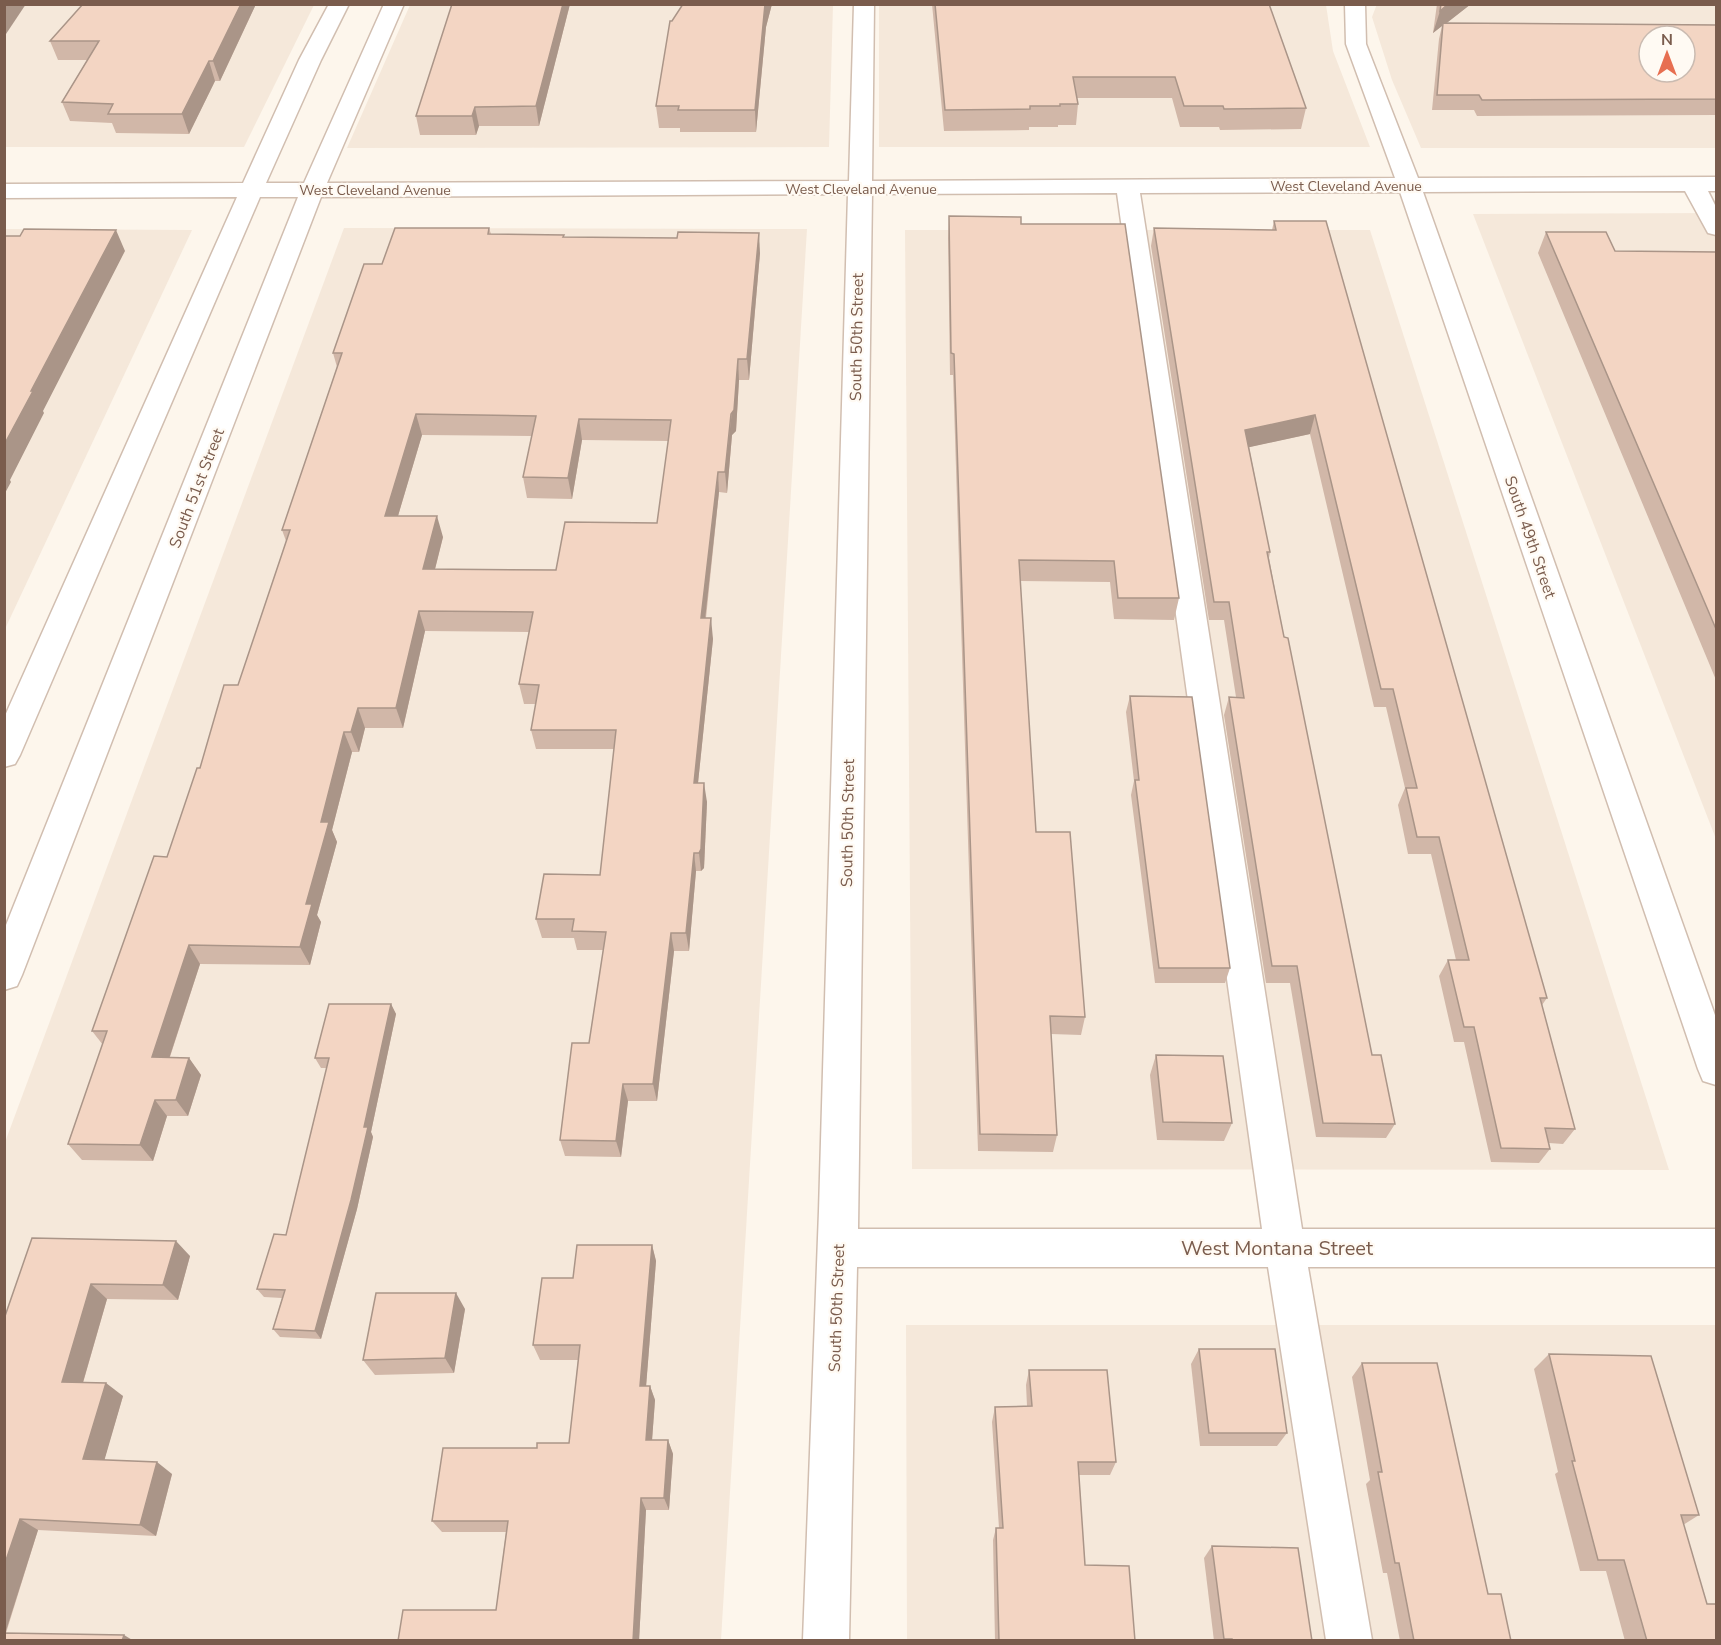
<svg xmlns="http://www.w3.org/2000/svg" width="1721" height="1645" viewBox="0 0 1721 1645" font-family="'Nunito Sans',sans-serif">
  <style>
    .residential { fill: #f5e8da; fill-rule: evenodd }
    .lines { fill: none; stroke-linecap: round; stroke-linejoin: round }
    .minor-casing { stroke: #d1beb0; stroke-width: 3 }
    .minor { fill: #fff; fill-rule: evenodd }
    .wall { fill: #d1b7a8; fill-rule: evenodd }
    .shaded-wall { fill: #aa9588 }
    .building { fill: #f3d5c3; stroke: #aa9588; stroke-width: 1.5; fill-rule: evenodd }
    .labels { text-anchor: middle; stroke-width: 4.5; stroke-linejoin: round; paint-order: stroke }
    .far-street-label { font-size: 14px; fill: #7a5c4d; stroke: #fffaf3 }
    .street-label { font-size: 16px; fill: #7a5c4d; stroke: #fffaf3 }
    .near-street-label { font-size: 20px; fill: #7a5c4d; stroke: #fffaf3 }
  </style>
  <rect width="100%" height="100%" fill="#fdf6ec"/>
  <g class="residential">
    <polygon points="879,4 1326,5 1333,51 1370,147 879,147"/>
    <path d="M1377,4l339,1v143h-295l-29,-68 -20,-63zM1649,36h36v36h-36z"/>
    <polygon points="5,5 314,5 244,147 5,147"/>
    <polygon points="410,5 833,5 829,147 347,148"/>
    <polygon points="1716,213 1716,839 1473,214"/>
    <polygon points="344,228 807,229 721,1640 5,1640 4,1145"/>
    <polygon points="4,229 192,230 5,629 4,629"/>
    <polygon points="905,230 1370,230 1669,1170 912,1169"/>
    <polygon points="906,1325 1716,1325 1716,1640 907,1640"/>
  </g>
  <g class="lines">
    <defs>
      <path id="minor" d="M329,4h20l-28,56 -55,123h38l80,-179h20l-77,179 522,-2 5,-177h20l-2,177 523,-3 -49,-134 -1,-40h20l1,40 52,134 298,-1v14h-8l8,16v28l-8,-2 -23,-42 -262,1 293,826v67l-13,-4 -5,-12 -298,-877 -260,1 162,1036h414v38h-408l64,373h-46l-58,-373h-411l-8,373h-46l16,-429 29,-1017 -527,3 -299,778 -5,11 -13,4v-60l294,-733h-38l-240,558 -5,9 -11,3v-49l233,-521 -233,1v-14l239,-1 56,-123zM1117,193l145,1036h-404l14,-1035z"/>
    </defs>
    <use href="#minor" class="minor-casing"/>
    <use href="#minor" class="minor"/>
  </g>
  <g class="wall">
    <polygon points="256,4 220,81 215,81 189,134 116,133 112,123 70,121 62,102 87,60 58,60 50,41"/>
    <polygon points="570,4 539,126 479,126 476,135 420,135 416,116"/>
    <polygon points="683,4 772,4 766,27 756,132 680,132 680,128 659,128 656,106 672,21"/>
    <polygon points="932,4 1269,4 1306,108 1301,129 1220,130 1219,127 1180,127 1172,98 1077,98 1078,104 1076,125 1058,125 1058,127 1029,127 1029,130 944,131"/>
    <polygon points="1437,4 1471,4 1446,23 1716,25 1716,115 1477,116 1474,110 1432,110 1439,39 1442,26 1433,33"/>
    <polygon points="949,216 1021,224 1179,598 1174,620 1114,619 1110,582 1020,581 1036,832 1085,1017 1081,1035 1051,1034 1057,1135 1053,1152 978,1151 953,375 950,375 948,238"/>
    <polygon points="1274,221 1547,998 1542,1005 1575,1129 1563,1144 1549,1143 1550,1149 1539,1163 1491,1162 1464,1042 1454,1042 1439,976 1448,960 1456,960 1431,854 1408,854 1398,805 1405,788 1386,707 1374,707 1310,434 1249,447 1270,552 1269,558 1284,637 1372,1055 1395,1124 1386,1138 1316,1137 1290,983 1266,983 1224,715 1229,697 1236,697 1224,620 1209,620 1151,246 1154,228 1272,230"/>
    <path d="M489,228l2,6 73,3 196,16 -11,127h-10l-3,51 -4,4 -5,58 -8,-1 -13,126 7,21 -15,144 9,19 -3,66 -3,3h-5l-7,80h-15l-17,150h-29l-7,56 -56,-1 -5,-16 29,-97 14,-93h-26l-3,-12h-32l-6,-19 64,-44 14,-126h-78l-5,-19 5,-26h-12l-5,-20 10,-52 -104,-1 -22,97h-38l-6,24h-7l-20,78 5,12 -20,73 4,7 -11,43 -110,-1 -30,93 19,1 12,17 -13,41h-21l-14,45 -71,-1 -14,-16 35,-99 -11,-14 75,-174 33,-89 38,-83 48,-144 -4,-11 55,-163 -4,-14 49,-89zM422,435l110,1 -9,41 4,21 45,1 10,-59 87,1 -12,82 -101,47 -121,-1 8,-32 -45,-21z"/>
    <polygon points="1546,232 1615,251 1716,252 1716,680 1538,253"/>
    <polygon points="1130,696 1230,968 1225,983 1155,983 1131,795 1134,781 1126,712"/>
    <polygon points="391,1004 396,1014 371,1132 373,1137 357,1209 321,1339 280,1337 273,1329 282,1298 264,1297 257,1289 286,1235 327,1068 321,1068 315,1058"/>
    <polygon points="1156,1055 1232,1123 1224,1141 1157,1140 1150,1075"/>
    <polygon points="32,1238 190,1256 178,1300 107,1299 83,1383 123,1396 104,1460 172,1474 156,1536 38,1530 6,1633 4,1641"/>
    <polygon points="652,1245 656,1261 646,1386 650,1386 655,1400 652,1440 668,1440 673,1454 669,1510 646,1510 639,1641 398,1641 496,1610 506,1532 442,1532 432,1521 537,1448 569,1443 578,1360 540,1360 533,1345 573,1278"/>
    <polygon points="465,1309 454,1373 375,1375 363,1360"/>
    <polygon points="1199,1349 1287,1433 1277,1446 1200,1446 1191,1364"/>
    <polygon points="1549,1354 1699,1515 1683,1525 1716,1641 1625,1641 1606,1571 1580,1571 1555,1474 1558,1472 1534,1369"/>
    <polygon points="1362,1363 1488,1594 1511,1641 1400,1641 1387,1573 1383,1573 1366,1484 1370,1480 1352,1377"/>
    <polygon points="1029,1370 1116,1462 1110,1475 1079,1475 1085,1565 1135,1641 995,1641 993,1540 996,1528 999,1528 992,1422 995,1407 1027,1406 1026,1385"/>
    <polygon points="1212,1546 1312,1641 1214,1641 1204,1558"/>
  </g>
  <g class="shaded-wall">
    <polygon points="4,4 26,4 4,37"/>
    <polygon points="241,4 256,4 220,81 213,61"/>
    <polygon points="563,4 570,4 539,126 536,106"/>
    <polygon points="765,4 772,4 766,27 756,132 755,110"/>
    <polygon points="1448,4 1471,4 1443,26 1443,23 1442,26 1433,33 1440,11"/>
    <polygon points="209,61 215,81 189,134 182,114"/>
    <polygon points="475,107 479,126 476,135 472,116"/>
    <polygon points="116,230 125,251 43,411 44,413 10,480 11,482 4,495 4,445 31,391"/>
    <polygon points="759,233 760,253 749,380 747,359"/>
    <polygon points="738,359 739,380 736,431 732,435 727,493 725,472"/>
    <polygon points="416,414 422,435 392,536 385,516"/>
    <polygon points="1315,415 1310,434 1241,449 1245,430"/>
    <polygon points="579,419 582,440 572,499 568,478"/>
    <polygon points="718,472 719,492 703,638 701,618"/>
    <polygon points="437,516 443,537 430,589 423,569"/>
    <polygon points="419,611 425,631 403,728 396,708"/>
    <polygon points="711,618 713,639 696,802 694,783"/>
    <polygon points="358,708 365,728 359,752 351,732"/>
    <polygon points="344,732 352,752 332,830 337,842 317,915 321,922 310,965 300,947 306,904 321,822"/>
    <polygon points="704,783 707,802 704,868 701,871 699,853"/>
    <polygon points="694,853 696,871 689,951 686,933"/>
    <polygon points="671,933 674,951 657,1101 653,1084"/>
    <polygon points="189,945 200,964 164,1074 152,1057"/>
    <polygon points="391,1004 396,1014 371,1132 373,1137 357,1209 321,1339 315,1331 364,1127"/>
    <polygon points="189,1058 201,1075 188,1116 176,1100"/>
    <polygon points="623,1084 628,1101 621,1157 616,1141"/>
    <polygon points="155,1100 167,1116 153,1161 140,1145"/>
    <polygon points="176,1241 190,1256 178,1300 163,1285"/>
    <polygon points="652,1245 656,1261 645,1400 640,1386"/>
    <polygon points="91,1284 107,1299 79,1396 62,1382"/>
    <polygon points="456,1293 465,1309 454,1373 445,1358"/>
    <polygon points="106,1383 123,1396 101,1472 83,1459"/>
    <polygon points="650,1386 655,1400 651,1454 646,1440"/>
    <polygon points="668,1440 673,1454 669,1510 664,1498"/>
    <polygon points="157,1462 172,1474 156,1536 140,1525"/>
    <polygon points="641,1498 646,1510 639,1641 633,1641"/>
    <polygon points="20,1519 38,1530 4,1637 4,1566"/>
    <polygon points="124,1635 134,1641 122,1641"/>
  </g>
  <g class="building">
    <polygon points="83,4 241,4 213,61 209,61 182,114 108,114 113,104 62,102 99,41 50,41"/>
    <polygon points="452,4 563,4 536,106 475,107 472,116 416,116"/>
    <polygon points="683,4 765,4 755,110 678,110 679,106 656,106 670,21 672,21"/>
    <polygon points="935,4 1032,4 1031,5 1033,4 1269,4 1306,108 1224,109 1223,106 1184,106 1175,77 1073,77 1078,104 1060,104 1060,106 1030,106 1030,109 945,110"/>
    <polygon points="1441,4 1448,4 1440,11"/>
    <path d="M1443,23l273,2v74l-234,1 -3,-5h-42zM1649,36h36v36h-36z"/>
    <polygon points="949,216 1021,217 1021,224 1125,224 1179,598 1118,598 1114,561 1019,560 1036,832 1070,832 1085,1017 1050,1016 1057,1135 980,1134 954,354 951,353"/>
    <polygon points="1274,221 1326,221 1547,998 1540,998 1575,1129 1545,1128 1550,1149 1501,1148 1474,1027 1464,1027 1448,960 1469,960 1439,837 1417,837 1406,788 1417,788 1393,689 1381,689 1315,415 1245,430 1270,552 1267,552 1284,637 1288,638 1372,1055 1381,1055 1395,1124 1323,1123 1297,966 1272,966 1229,697 1244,698 1229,602 1214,602 1154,228 1276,230"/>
    <path d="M395,228h94l-1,6 76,1 -1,2 114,1 1,-6 81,1 -12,126h-9l-4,51 -3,4 -6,58h-7l-17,146h10l-17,165h10l-3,66 -2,4h-5l-8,80h-15l-18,151h-30l-7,57 -56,-1 12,-97h17l17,-111 -34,-1 2,-12h-38l8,-45 56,1 16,-145h-85l8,-45 -20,-1 14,-72 -114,-1 -23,97h-38l-7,24h-7l-23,90h8l-23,82h6l-12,43 -111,-2 -37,112 37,1 -13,42h-21l-15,45 -72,-1 39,-113h-15l62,-175 13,1 30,-89h3l24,-83h14l52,-155h-8l60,-177h-9l31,-89h18zM416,414l120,2 -13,61 45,1 11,-59 92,1 -14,103 -92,-1 -9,48 -133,-1 14,-53h-52z"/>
    <polygon points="24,229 116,230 31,391 33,391 4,445 4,236 20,236"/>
    <polygon points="1546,232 1606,232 1615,251 1716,252 1716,629"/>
    <polygon points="1130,696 1192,697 1230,968 1159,968 1135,780 1139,780"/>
    <polygon points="329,1004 391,1004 364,1127 368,1127 351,1200 315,1331 273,1329 285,1290 257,1289 274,1234 286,1235 329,1058 315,1058"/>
    <polygon points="1156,1055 1223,1056 1232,1123 1163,1122"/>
    <polygon points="32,1238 176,1241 163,1285 91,1284 62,1382 106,1383 83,1459 157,1462 140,1525 20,1519 4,1566 4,1319"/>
    <polygon points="577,1245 652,1245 640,1386 650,1386 646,1440 668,1440 664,1498 641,1498 633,1641 398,1641 403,1610 496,1610 508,1521 432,1521 443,1448 537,1448 537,1443 569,1443 580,1345 533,1345 542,1278 573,1278"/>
    <polygon points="376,1293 456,1293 445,1358 363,1360"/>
    <polygon points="1199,1349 1275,1349 1287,1433 1209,1433"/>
    <polygon points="1549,1354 1651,1356 1699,1515 1681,1515 1707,1604 1716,1604 1716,1641 1647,1641 1624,1560 1598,1560 1572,1461 1575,1461"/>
    <polygon points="1362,1363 1437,1363 1488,1594 1501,1594 1511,1641 1414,1641 1399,1563 1395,1563 1378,1472 1382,1472"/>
    <polygon points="1029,1370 1107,1370 1116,1462 1078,1462 1085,1565 1129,1566 1135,1641 999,1641 996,1528 1003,1528 995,1407 1032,1406"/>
    <polygon points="1212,1546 1298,1548 1312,1641 1232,1641 1232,1639 1224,1639"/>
    <polygon points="4,1633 124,1635 122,1641 4,1641"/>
  </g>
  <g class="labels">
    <g class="far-street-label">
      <text x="1346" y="191">West Cleveland Avenue</text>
      <text x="861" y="194">West Cleveland Avenue</text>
      <text x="375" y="195">West Cleveland Avenue</text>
    </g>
    <g class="street-label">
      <text transform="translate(856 337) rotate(-89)" y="6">South 50th Street</text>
      <text transform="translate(196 488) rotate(-69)" y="6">South 51st Street</text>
      <text transform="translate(1531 537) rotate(71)" y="6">South 49th Street</text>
      <text transform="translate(847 823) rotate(-89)" y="6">South 50th Street</text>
      <text transform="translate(836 1308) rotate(-88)" y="6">South 50th Street</text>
    </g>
    <g class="near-street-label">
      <text x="1277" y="1255">West Montana Street</text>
    </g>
  </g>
  <rect width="1721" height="1645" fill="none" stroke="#7a5c4d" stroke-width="12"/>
  <g transform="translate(1667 54)"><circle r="28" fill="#fffaf3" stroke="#cabbb1" stroke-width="1.5"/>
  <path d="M0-4.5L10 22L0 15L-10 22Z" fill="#e76f51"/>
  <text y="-9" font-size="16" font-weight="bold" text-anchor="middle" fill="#7a5c4d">N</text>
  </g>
</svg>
